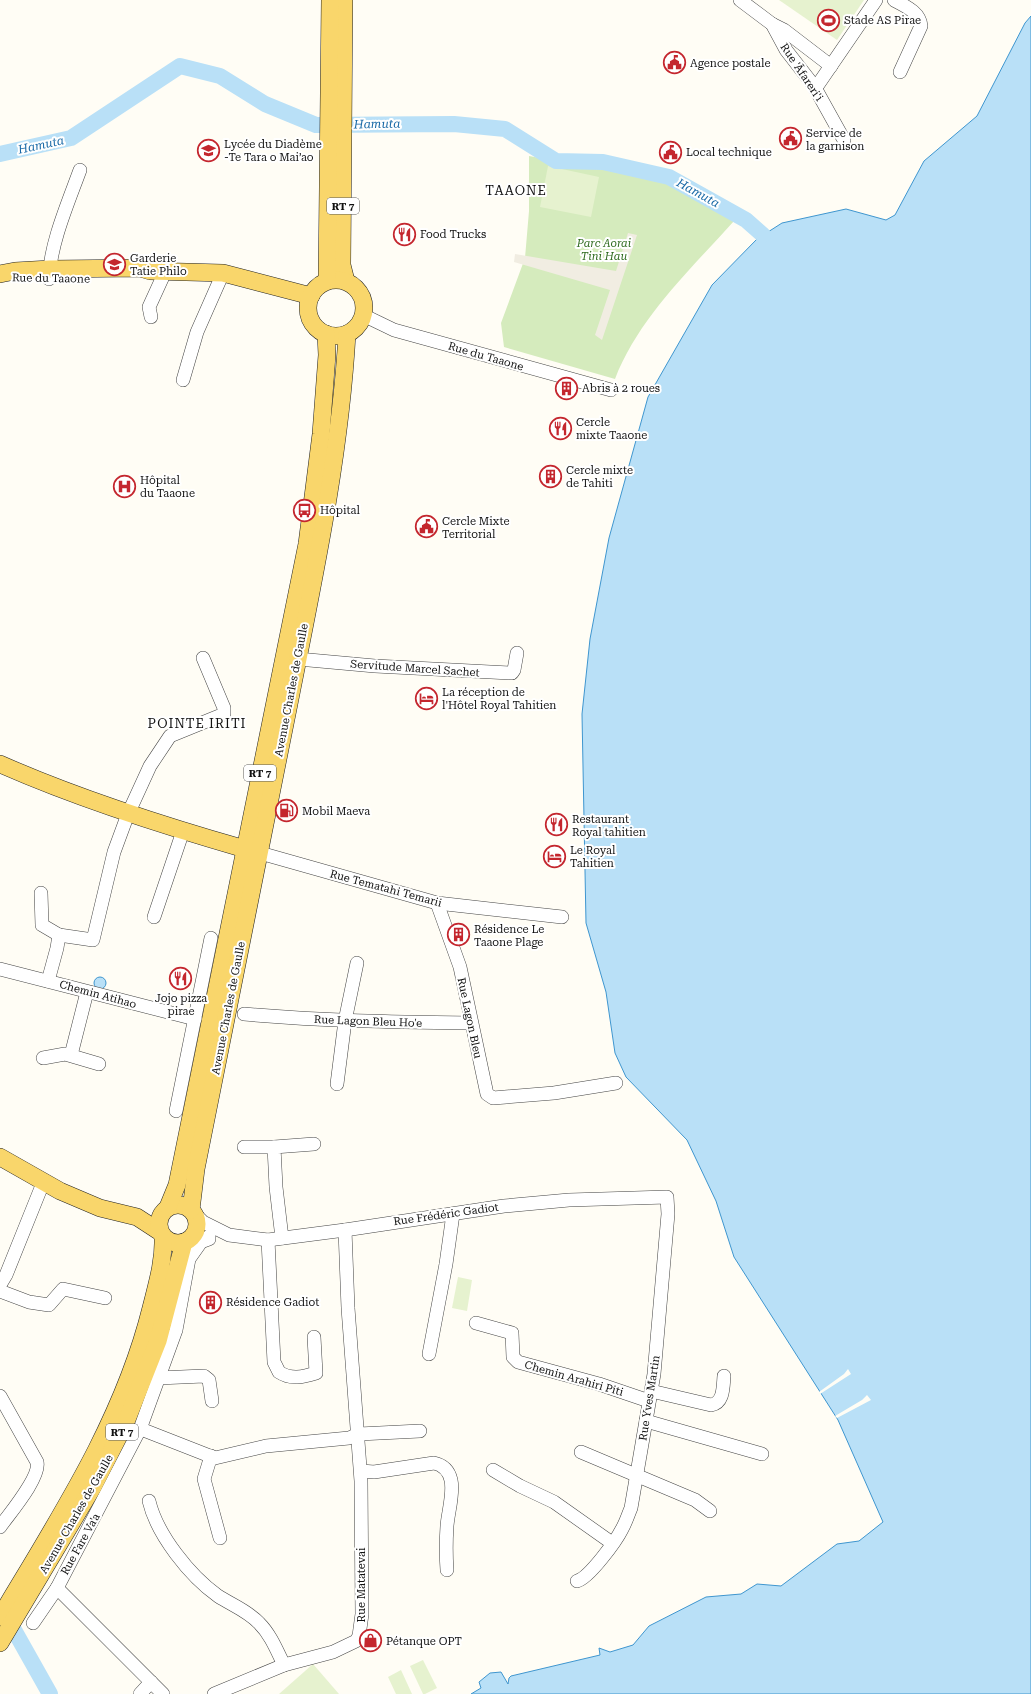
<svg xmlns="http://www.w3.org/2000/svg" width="1031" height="1694" viewBox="0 0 1031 1694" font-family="'Roboto Serif',serif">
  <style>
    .green { fill: #d5ebbd }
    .pitch { fill: #e6f2cf }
    .plaza { fill: #f1ede2 }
    .water { fill: #b9e0f7; stroke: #3f96cf }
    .pier { fill: #fffdf5 }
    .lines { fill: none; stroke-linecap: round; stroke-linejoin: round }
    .river { stroke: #b9e0f7; stroke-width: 16 }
    .minor-casing { stroke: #444; stroke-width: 14 }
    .major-casing { stroke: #222; stroke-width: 18 }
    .minor { stroke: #fff; stroke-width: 13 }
    .major { stroke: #f9d66b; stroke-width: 17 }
    .labels { text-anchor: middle; stroke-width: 4; stroke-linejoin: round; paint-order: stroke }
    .shield { fill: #fff; stroke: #585858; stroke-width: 1 }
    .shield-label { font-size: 10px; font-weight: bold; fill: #111 }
    .poi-label { font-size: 11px; fill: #111; stroke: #fff; text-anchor: start }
    .street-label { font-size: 11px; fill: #111; stroke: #fff }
    .park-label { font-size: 11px; font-style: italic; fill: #2f6b1f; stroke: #fff }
    .water-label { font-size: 12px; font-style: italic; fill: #1768a6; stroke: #fff }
    .quarter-label { font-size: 13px; letter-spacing: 1px; fill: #111; stroke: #fff }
  </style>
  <rect width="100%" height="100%" fill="#fffdf5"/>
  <path class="green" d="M529,156l153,28 52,37c-43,48 -95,96 -119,158l-111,-32 -3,-24 24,-65 4,-47z"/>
  <g class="pitch">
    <polygon points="779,0 864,0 837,40"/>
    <polygon points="548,166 599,177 591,217 540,207"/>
    <polygon points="458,1277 472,1280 467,1311 452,1308"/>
    <polygon points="423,1660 437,1688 425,1694 423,1694 410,1666"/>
    <polygon points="313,1664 339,1694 279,1694"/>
    <polygon points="401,1670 412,1694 396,1694 388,1677"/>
  </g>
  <polygon class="plaza" points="628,233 637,235 602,340 595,335 610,290 514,262 515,254 616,271"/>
  <g class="water">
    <polygon points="1031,16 1031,1694 471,1694 481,1688 479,1682 490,1673 501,1672 508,1684 509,1678 511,1676 600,1655 599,1648 610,1652 633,1645 649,1626 706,1597 741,1594 757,1584 781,1586 837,1544 859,1541 883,1522 838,1420 734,1257 716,1201 687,1140 626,1077 615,1053 606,992 586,923 582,714 590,639 609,538 648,397 712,285 757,239 782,223 846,209 886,220 895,215 924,161 977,116 1025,23"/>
    <circle cx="100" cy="983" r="6"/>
  </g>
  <g class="pier">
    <polygon points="848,1369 851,1374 820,1394 819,1392 844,1374"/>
    <polygon points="867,1395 871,1400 837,1418 835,1416 862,1400"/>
  </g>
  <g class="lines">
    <g class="river">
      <polyline points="0,154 71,138 180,66 220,76 265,104 316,125 454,124 505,129 556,161 603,162 669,177 746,220 763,235"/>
      <polyline points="5,1614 50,1694"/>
    </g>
    <defs>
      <g id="minor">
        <polyline points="740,0 772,24 786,50 814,86 844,140"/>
        <path d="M894,0c11,6 26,12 27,26l-21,46"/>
        <polyline points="772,24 784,30 831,66"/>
        <polyline points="815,89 876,0"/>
        <path d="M49,279c1,-35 19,-76 31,-109"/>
        <polyline points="363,315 394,330 611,390"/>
        <polyline points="151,317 149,307 165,272"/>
        <polyline points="183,380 197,332 223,273"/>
        <polyline points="298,659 375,666 512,673 514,670 517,653"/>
        <polyline points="260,853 437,903 562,917"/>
        <polyline points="41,893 42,925 59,935 57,948 48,981"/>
        <polyline points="437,903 460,967 487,1094 493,1098 554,1093 616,1083"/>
        <polyline points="154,917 183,831"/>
        <polyline points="59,935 93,940 114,852 128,814 150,766 170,736 224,714 224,708 203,658"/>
        <polyline points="0,969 195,1019"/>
        <path d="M244,1014c76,7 151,8 227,9"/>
        <polyline points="71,1055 87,992"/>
        <polyline points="43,1058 65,1054 99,1064"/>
        <polyline points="337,1084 345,1021 357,963"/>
        <polyline points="176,1111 211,938"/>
        <polyline points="244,1147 274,1147"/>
        <path d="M194,1213l9,9 26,13 39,5 77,-10 159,-24 65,-6 98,-3 1,17 -14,160 -23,134c-3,7 -5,14 -9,21 -6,12 -33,49 -45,52"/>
        <polyline points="282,1238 276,1187 274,1147 314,1144"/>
        <path d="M268,1240l6,122 5,10c12,8 24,5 37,1l-2,-36"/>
        <polyline points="0,1285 6,1275 43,1183"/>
        <polyline points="0,1291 29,1302 49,1305 63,1289 105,1298"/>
        <polyline points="476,1323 512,1333 513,1357 518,1362 599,1384 649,1401"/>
        <polyline points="429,1354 446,1264 453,1214"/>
        <polyline points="158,1378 204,1376 209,1380 212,1401"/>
        <path d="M651,1391l60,14c13,-2 12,-18 13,-29"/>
        <path d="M0,1396l37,66c4,15 -28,52 -37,65"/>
        <polyline points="646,1421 762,1454"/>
        <polyline points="146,1431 215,1458 266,1446 349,1438 359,1434 420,1431"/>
        <polyline points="581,1452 695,1500 710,1511"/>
        <polyline points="211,1456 204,1479 220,1538"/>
        <polyline points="493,1470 520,1486 554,1502 612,1543"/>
        <path d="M361,1471l13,1 60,-9c9,2 15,8 17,17 3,14 -3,32 -4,46 -1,15 -1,30 0,44"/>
        <path d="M149,1501c8,34 41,75 69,95 14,9 30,15 41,27 12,12 18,28 25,42"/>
        <polyline points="33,1623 57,1588"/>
        <polyline points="140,1694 151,1682"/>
        <polyline points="163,1694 57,1588 140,1429 176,1330 189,1259 201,1242 209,1239 209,1236"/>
        <polyline points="214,1694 284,1665 333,1652 356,1641 359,1636 362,1614 361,1481 348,1308 345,1230"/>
      </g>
      <g id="major">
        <polyline points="344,0 342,265 346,281"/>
        <polyline points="0,274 15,271 50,269 140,268 150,271 223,273 311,296"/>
        <circle cx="336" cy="308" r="28"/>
        <polyline points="327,281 330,0"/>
        <path d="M0,764c79,35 161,61 245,85"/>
        <polyline points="0,1157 60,1191 100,1208 137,1217 160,1232"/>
        <circle cx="178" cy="1224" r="19"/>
        <polyline points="168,1207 177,1185 307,544 321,434 327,355 326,334"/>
        <path d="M191,1210l5,-41c31,-155 62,-310 93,-465 24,-122 51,-245 58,-370"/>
        <path d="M0,1617c59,-99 123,-196 151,-309 6,-24 13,-47 12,-71"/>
        <polyline points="0,1643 93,1487 126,1422 158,1341 184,1242"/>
      </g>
    </defs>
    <use href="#minor" class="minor-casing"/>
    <use href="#major" class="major-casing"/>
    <use href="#minor" class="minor"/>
    <use href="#major" class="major"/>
  </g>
  <defs>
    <symbol id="stadium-ring" viewBox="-11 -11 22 22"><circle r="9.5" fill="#fff" stroke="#c4262e" stroke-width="1.5"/><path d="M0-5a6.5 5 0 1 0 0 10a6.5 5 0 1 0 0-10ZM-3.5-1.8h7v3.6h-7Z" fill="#c4262e"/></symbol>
    <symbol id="civic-ring" viewBox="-11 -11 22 22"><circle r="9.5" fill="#fff" stroke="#c4262e" stroke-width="1.5"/><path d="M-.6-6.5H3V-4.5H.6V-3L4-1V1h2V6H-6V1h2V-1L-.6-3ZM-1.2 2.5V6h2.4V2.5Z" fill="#c4262e"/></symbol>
    <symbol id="school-ring" viewBox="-11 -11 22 22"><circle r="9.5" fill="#fff" stroke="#c4262e" stroke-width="1.5"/><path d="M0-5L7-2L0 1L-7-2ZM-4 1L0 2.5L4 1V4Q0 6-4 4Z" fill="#c4262e"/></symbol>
    <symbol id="restaurant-ring" viewBox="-11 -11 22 22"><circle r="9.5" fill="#fff" stroke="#c4262e" stroke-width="1.5"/><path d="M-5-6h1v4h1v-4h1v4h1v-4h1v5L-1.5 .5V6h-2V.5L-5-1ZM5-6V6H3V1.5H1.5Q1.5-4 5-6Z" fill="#c4262e"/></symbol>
    <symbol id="building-ring" viewBox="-11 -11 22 22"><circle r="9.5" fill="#fff" stroke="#c4262e" stroke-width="1.5"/><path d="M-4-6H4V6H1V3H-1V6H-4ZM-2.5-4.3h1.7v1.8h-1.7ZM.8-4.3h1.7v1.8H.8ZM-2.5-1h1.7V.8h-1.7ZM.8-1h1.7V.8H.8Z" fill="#c4262e"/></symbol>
    <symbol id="hospital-ring" viewBox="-11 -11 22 22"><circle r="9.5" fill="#fff" stroke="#c4262e" stroke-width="1.5"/><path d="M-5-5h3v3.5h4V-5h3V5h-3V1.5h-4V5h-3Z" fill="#c4262e"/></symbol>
    <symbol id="bus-ring" viewBox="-11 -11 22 22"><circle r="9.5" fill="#fff" stroke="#c4262e" stroke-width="1.5"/><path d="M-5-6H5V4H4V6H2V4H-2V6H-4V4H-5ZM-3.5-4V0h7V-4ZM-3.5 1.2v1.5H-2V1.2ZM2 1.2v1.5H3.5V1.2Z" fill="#c4262e"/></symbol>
    <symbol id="hotel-ring" viewBox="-11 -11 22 22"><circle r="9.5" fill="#fff" stroke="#c4262e" stroke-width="1.5"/><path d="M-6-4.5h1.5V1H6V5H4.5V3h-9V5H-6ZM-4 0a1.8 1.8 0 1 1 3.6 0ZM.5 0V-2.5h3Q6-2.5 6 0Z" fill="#c4262e"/></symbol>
    <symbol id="fuel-ring" viewBox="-11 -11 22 22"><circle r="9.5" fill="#fff" stroke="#c4262e" stroke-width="1.5"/><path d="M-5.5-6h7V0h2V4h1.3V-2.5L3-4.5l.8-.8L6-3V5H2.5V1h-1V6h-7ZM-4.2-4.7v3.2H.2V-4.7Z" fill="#c4262e"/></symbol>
    <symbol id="shop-ring" viewBox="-11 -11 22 22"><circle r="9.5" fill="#fff" stroke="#c4262e" stroke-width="1.5"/><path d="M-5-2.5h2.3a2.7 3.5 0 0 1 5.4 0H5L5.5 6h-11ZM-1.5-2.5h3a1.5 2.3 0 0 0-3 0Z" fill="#c4262e"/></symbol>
  </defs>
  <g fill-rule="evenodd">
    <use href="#stadium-ring" x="816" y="8" width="25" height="25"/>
    <use href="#civic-ring" x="662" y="50" width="25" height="25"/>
    <use href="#civic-ring" x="778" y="126" width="25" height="25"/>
    <use href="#school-ring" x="196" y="138" width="25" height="25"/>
    <use href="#civic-ring" x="658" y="140" width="25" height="25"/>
    <use href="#restaurant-ring" x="392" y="222" width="25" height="25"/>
    <use href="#school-ring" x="102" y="252" width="25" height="25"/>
    <use href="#building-ring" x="554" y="376" width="25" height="25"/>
    <use href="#restaurant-ring" x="548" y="416" width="25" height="25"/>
    <use href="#building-ring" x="538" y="464" width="25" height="25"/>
    <use href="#hospital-ring" x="112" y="474" width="25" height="25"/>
    <use href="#bus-ring" x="292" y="498" width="25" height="25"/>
    <use href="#civic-ring" x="414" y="514" width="25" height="25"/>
    <use href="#hotel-ring" x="414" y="686" width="25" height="25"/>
    <use href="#fuel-ring" x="274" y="798" width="25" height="25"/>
    <use href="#restaurant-ring" x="544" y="812" width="25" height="25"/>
    <use href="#hotel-ring" x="542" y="844" width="25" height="25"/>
    <use href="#building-ring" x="446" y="922" width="25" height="25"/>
    <use href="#restaurant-ring" x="168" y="966" width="25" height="25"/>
    <use href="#building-ring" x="198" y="1290" width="25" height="25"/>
    <use href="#shop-ring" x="358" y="1628" width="25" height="25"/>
  </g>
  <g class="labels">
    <g class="shield">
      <rect x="327" y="198" width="32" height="16" rx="3"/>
      <rect x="244" y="765" width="32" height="16" rx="3"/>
      <rect x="106" y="1424" width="32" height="16" rx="3"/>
    </g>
    <g class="shield-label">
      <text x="343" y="210">RT 7</text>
      <text x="260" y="777">RT 7</text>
      <text x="122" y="1436">RT 7</text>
    </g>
    <g class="poi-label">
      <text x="844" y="24">Stade AS Pirae</text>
      <text x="690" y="67">Agence postale</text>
      <text x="806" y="137">Service de<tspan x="806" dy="13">la garnison</tspan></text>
      <text x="224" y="148">Lycée du Diadème<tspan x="224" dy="13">-Te Tara o Mai’ao</tspan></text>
      <text x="686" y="156">Local technique</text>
      <text x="420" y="238">Food Trucks</text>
      <text x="130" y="262">Garderie<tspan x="130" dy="13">Tatie Philo</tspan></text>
      <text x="582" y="392">Abris à 2 roues</text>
      <text x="576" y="426">Cercle<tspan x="576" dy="13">mixte Taaone</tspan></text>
      <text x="566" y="474">Cercle mixte<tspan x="566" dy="13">de Tahiti</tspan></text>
      <text x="140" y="484">Hôpital<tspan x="140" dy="13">du Taaone</tspan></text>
      <text x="320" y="514">Hôpital</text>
      <text x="442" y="525">Cercle Mixte<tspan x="442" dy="13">Territorial</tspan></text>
      <text x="442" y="696">La réception de<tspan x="442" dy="13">l'Hôtel Royal Tahitien</tspan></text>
      <text x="302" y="815">Mobil Maeva</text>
      <text x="572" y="823">Restaurant<tspan x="572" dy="13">Royal tahitien</tspan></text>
      <text x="570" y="854">Le Royal<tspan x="570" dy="13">Tahitien</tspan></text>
      <text x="474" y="933">Résidence Le<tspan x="474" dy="13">Taaone Plage</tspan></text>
      <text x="181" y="1002" text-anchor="middle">Jojo pizza<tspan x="181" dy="13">pirae</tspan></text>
      <text x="226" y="1306">Résidence Gadiot</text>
      <text x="386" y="1645">Pétanque OPT</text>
    </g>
    <g class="street-label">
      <text transform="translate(802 72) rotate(56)" y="4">Rue 'Āfareri'i</text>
      <text transform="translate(51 278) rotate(1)" y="4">Rue du Taaone</text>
      <text transform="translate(486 356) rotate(16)" y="4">Rue du Taaone</text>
      <text transform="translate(415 668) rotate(4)" y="4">Servitude Marcel Sachet</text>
      <text transform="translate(291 690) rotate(-79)" y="4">Avenue Charles de Gaulle</text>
      <text transform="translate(386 888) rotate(15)" y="4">Rue Tematahi Temarii</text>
      <text transform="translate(98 994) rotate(15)" y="4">Chemin Atihao</text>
      <text transform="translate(228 1008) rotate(-79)" y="4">Avenue Charles de Gaulle</text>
      <text transform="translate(470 1018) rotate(78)" y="4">Rue Lagon Bleu</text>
      <text transform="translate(368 1021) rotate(2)" y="4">Rue Lagon Bleu Ho'e</text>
      <text transform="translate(446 1214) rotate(-8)" y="4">Rue Frédéric Gadiot</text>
      <text transform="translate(574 1378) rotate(16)" y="4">Chemin Arahiri Piti</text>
      <text transform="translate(649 1398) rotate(-81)" y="4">Rue Yves Martin</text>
      <text transform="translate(76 1514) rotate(-60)" y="4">Avenue Charles de Gaulle</text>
      <text transform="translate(80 1544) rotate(-61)" y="4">Rue Fare Va'a</text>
      <text transform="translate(361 1585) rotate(-90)" y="4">Rue Matatevai</text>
    </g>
    <g class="park-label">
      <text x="604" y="247">Parc Aorai<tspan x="604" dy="13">Tini Hau</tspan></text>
    </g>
    <g class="water-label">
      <text transform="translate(377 124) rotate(-1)" y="4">Hamuta</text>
      <text transform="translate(41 145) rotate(-12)" y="4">Hamuta</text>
      <text transform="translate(698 193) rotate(29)" y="4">Hamuta</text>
    </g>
    <g class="quarter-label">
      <text x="516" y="195">TAAONE</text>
      <text x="197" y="728">POINTE IRITI</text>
    </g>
  </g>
</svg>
